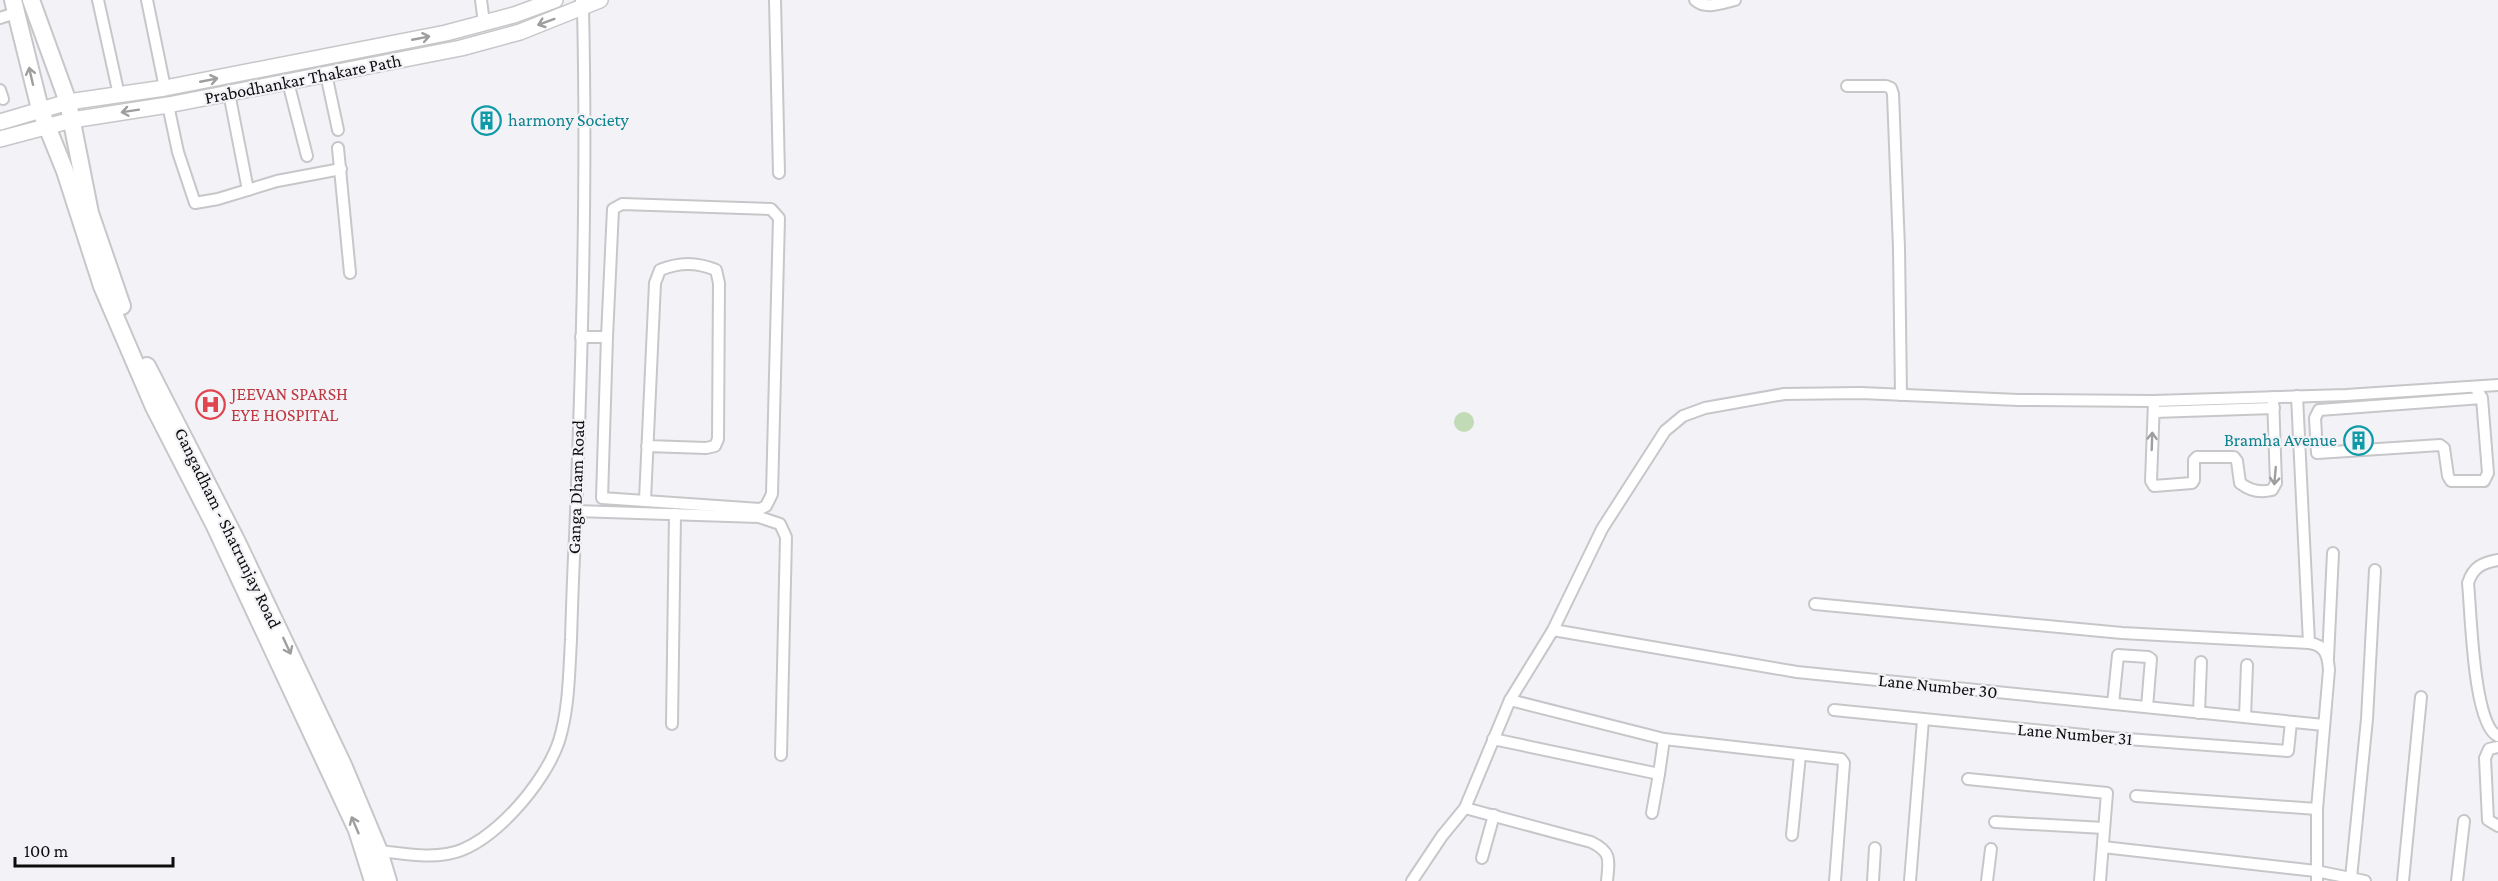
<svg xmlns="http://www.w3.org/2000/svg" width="2498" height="881" viewBox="0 0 2498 881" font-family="'Crimson Pro',serif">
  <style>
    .green { fill: #c1dbb7 }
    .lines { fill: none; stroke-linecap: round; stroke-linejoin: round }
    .minor-casing { stroke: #c7c7ca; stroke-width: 14 }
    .secondary-casing { stroke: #c7c7ca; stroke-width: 18 }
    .primary-casing { stroke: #c7c7ca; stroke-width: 20 }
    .minor { stroke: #fff; stroke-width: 10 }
    .secondary { stroke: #fff; stroke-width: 15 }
    .primary { stroke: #fff; stroke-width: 16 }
    .oneway { stroke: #9e9e9f }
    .labels { text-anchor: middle; stroke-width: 4.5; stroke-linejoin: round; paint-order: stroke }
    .street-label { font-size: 18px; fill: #0d0d0e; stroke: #f3f2f6 }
    .culture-label { font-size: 18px; fill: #0d838f; stroke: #f3f2f6; text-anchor: start }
    .health-label { font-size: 18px; fill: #be3a42; stroke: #f3f2f6; text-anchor: start }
  </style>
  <rect width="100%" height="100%" fill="#f3f2f6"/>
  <circle class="green" cx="1464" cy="422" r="10"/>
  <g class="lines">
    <defs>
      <g id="minor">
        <polyline points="98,0 119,95"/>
        <polyline points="147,0 165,88"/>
        <polyline points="481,0 484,23"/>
        <polyline points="775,0 779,173"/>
        <path d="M1695,0c11,10 27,3 40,0"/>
        <polyline points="0,18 18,12"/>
        <polyline points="326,74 338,130"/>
        <polyline points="288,82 307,156"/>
        <polyline points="1847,86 1886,86 1891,88 1893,94 1899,248 1901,395"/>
        <polyline points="0,90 3,99"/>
        <polyline points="229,93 248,190"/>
        <polyline points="168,105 178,152 195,203 218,199 277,181 341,169"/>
        <polyline points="338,148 350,273"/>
        <polyline points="581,337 607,337 613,209 622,204 771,209 779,218 772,494 766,506 760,509 602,498 607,337"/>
        <polyline points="2475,387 2482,398 2488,473 2484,481 2451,481 2448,476 2444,448 2440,445 2317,453 2315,418 2319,410 2482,398"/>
        <path d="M2297,396l12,247c16,2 19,12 20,27l-12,139v72"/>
        <path d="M2154,401l-3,80 3,5 38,-3 2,-3v-20l3,-3h37l3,4 3,22c10,8 20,10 32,7l4,-7 -3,-86"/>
        <polyline points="2154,412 2274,408"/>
        <path d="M645,500l10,-217 5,-13c20,-8 36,-8 56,0l3,13 -1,156 -3,7 -9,2 -59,-2"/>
        <polyline points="576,511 759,517 780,524 786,537 781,755"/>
        <path d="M2498,560c-16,3 -25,7 -30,23 3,28 5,143 30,153"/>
        <polyline points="1815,604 2122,633 2309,643"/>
        <polyline points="1553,630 1797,672 2324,725"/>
        <polyline points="2328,658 2333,553"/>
        <polyline points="1510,700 1664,739 1841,759 1844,763 1835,881"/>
        <polyline points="2113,704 2118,655 2148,657 2151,659 2147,707"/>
        <polyline points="1834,710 2114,738 2288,751 2291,722"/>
        <polyline points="2199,713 2201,662"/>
        <polyline points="2245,717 2247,665"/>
        <polyline points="672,724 675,514"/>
        <polyline points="1493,739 1659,774 1664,739"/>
        <polyline points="2498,747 2489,749 2485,758 2488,820 2498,826"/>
        <polyline points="1968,779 2107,793 2100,881"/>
        <polyline points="2136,796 2317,809"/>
        <path d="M1465,808l126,34c21,10 18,18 16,39"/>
        <polyline points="1652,813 1659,774"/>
        <polyline points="1995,822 2104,828"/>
        <polyline points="1792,835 1800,755"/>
        <polyline points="2103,847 2316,871 2365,881"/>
        <path d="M379,851c22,2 45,7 68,3 44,-7 98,-71 112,-113 10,-32 10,-68 12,-101 1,-34 2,-68 4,-102 7,-177 12,-353 8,-530l-2,-7"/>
        <polyline points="1482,858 1494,815"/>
        <polyline points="2351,878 2367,719 2375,570"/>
        <polyline points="1412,881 1442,836 1465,808 1510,700 1553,630 1602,529 1665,431 1683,416 1705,408 1784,394 1861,393 2018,400 2154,401 2346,395 2498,385"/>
        <polyline points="1873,881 1875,848"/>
        <polyline points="1910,881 1923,720"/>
        <polyline points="1987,881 1991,849"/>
        <polyline points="2403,881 2421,697"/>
        <polyline points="2457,881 2464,821"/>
      </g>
      <g id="secondary">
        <polyline points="0,122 68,102 165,88 446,33 514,15 555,0"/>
        <polyline points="0,139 72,120 168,105 461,48 520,32 600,0"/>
      </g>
      <g id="primary">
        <polyline points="13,0 40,109 65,171 102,286 154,407 215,526 357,830 373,881"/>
        <polyline points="31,0 68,102 90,213 122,306"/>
        <polyline points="147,366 237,542 343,765 379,851 388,881"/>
      </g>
    </defs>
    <use href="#minor" class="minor-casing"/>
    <use href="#secondary" class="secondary-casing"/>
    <use href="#primary" class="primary-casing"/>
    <use href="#minor" class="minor"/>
    <use href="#secondary" class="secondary"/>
    <use href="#primary" class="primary"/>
  </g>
  <defs><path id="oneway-shaft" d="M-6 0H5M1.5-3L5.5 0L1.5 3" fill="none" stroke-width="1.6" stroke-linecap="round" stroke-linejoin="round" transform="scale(1.5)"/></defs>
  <g class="oneway">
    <use href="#oneway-shaft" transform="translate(546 22) rotate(160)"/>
    <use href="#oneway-shaft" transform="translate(421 38) rotate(-11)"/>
    <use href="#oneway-shaft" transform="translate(31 76) rotate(-103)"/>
    <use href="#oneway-shaft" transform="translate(209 80) rotate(-11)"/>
    <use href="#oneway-shaft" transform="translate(130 111) rotate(171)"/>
    <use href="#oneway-shaft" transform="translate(2152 441) rotate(-88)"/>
    <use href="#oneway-shaft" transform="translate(2275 476) rotate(95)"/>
    <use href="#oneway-shaft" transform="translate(287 646) rotate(65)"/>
    <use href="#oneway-shaft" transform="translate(355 825) rotate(-113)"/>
  </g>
  <defs>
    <symbol id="building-ring" viewBox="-11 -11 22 22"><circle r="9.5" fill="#f3f2f6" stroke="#0f9aa8" stroke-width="1.5"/><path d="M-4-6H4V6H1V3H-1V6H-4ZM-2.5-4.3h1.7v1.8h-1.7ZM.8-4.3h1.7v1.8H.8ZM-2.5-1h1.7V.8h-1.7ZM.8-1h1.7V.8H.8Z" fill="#0f9aa8"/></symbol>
    <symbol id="hospital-ring" viewBox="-11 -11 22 22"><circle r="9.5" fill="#f3f2f6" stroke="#e0444e" stroke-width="1.5"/><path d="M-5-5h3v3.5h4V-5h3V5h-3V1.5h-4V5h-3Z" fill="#e0444e"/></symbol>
  </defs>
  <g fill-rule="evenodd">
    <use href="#building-ring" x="470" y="104" width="33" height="33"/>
    <use href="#hospital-ring" x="194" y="388" width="33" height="33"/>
    <use href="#building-ring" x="2342" y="424" width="33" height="33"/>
  </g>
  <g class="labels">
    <g class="street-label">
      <text transform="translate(303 79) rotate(-11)" y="6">Prabodhankar Thakare Path</text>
      <text transform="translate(576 487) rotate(-88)" y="6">Ganga Dham Road</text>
      <text transform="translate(228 528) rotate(64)" y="6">Gangadham - Shatrunjay Road</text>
      <text transform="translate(1938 686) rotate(6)" y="6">Lane Number 30</text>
      <text transform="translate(2075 734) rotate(5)" y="6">Lane Number 31</text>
    </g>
    <g class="culture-label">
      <text x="508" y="126">harmony Society</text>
      <text x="2337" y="446" text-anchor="end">Bramha Avenue</text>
    </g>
    <g class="health-label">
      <text x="231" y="400">JEEVAN SPARSH<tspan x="231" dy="21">EYE HOSPITAL</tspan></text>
    </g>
  </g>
  <path d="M15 857v9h158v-9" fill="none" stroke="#0d0d0e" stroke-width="3"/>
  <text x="24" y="857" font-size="18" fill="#0d0d0e" stroke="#f3f2f6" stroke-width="4.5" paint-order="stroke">100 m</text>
</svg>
